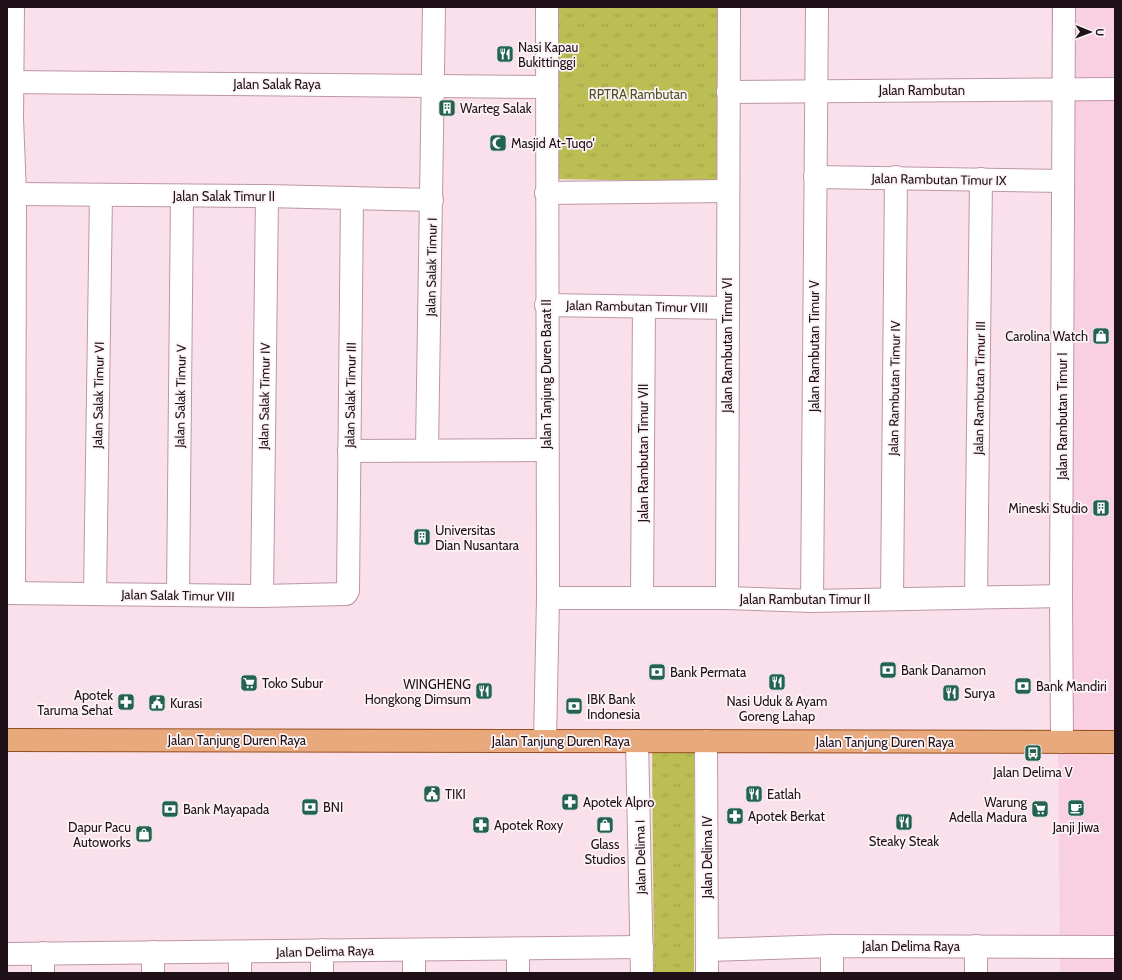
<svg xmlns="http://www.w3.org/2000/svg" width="1122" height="980" viewBox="0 0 1122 980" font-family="Cabin,sans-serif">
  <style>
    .built { fill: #f9d0e2 }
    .grass { fill: url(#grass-tufts) }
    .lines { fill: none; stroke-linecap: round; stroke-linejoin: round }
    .street-casing { stroke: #be96a7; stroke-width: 24 }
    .primary-casing { stroke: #974e20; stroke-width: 24 }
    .street { stroke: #fff; stroke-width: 22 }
    .primary { stroke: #e8a97c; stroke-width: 22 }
    .labels { text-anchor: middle; stroke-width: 3.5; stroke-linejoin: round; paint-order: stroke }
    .poi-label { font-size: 13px; fill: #1f1117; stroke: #fcf3f6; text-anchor: start }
    .street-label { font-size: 13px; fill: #1f1117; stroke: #fcf3f6 }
    .park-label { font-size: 13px; fill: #4f5122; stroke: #fcf3f6 }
  </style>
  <defs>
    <pattern id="grass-tufts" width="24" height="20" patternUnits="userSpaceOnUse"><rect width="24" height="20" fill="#bbbe53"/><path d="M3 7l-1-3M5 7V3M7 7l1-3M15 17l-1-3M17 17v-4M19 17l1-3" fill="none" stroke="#a0a248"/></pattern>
  </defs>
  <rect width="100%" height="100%" fill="#fae0eb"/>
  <polygon class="built" points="1051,7 1115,7 1115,973 1060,973"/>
  <g class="grass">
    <polygon points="557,7 722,7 719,182 554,179"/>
    <polygon points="694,748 694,973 654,973 652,749"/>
  </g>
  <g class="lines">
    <defs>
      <g id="street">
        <polyline points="13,7 12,118 15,194 14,593"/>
        <polyline points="7,82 547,87"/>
        <polyline points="728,92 1115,89"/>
        <polyline points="815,177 1063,181"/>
        <polyline points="546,193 728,191"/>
        <polyline points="15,194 267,196 432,200"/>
        <polyline points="546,305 727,308"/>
        <polyline points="427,449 434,7"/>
        <polyline points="349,451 546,450"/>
        <polyline points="7,593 262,596 346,594 348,591 352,198"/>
        <polyline points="95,594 101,195"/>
        <polyline points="178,595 182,196"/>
        <polyline points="262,596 267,196"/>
        <polyline points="976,597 981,179"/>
        <polyline points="548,598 727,598 812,601 1061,596"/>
        <polyline points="642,598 644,307"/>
        <polyline points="727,598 729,7"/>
        <polyline points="892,598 896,177"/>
        <polyline points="812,601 817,7"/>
        <polyline points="545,741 548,598 547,7"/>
        <polyline points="637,741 642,973"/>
        <polyline points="706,741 707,973"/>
        <polyline points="1062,742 1061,596 1064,7"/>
        <polyline points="518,949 518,973"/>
        <polyline points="414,950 414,973"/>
        <polyline points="708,950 832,946 1115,947"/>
        <polyline points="43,953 43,973"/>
        <polyline points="7,954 642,947"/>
        <polyline points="153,973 153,952"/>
        <polyline points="240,973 240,952"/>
        <polyline points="322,973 322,950"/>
        <polyline points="832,973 832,946"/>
        <polyline points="976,973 976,946"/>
      </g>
      <polyline id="primary" points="7,740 1115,742"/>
    </defs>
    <use href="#street" class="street-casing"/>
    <use href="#primary" class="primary-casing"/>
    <use href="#street" class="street"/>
    <use href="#primary" class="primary"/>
  </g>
  <defs>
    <symbol id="restaurant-square" viewBox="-11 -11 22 22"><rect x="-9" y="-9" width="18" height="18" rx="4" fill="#246351" stroke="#fcf3f6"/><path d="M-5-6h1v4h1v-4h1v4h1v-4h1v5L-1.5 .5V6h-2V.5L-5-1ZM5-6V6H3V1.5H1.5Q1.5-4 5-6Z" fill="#fff"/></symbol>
    <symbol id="building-square" viewBox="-11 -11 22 22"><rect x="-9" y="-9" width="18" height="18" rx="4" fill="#246351" stroke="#fcf3f6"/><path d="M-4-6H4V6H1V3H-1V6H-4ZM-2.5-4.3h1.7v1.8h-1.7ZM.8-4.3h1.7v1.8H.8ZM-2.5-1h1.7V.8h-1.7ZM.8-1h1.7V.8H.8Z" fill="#fff"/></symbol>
    <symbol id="mosque-square" viewBox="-11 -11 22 22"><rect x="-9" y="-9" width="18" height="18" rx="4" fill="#246351" stroke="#fcf3f6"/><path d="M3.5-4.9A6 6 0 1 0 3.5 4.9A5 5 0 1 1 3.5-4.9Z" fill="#fff"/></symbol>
    <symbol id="shop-square" viewBox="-11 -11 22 22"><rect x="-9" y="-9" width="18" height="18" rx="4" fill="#246351" stroke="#fcf3f6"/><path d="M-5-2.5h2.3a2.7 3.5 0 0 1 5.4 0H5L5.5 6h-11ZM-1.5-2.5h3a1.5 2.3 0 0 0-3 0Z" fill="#fff"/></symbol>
    <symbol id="bank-square" viewBox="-11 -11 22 22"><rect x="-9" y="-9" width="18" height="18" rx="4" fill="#246351" stroke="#fcf3f6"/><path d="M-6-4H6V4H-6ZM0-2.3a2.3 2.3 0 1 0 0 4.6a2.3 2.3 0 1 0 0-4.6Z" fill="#fff"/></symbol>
    <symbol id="supermarket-square" viewBox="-11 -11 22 22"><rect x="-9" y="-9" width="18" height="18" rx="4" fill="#246351" stroke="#fcf3f6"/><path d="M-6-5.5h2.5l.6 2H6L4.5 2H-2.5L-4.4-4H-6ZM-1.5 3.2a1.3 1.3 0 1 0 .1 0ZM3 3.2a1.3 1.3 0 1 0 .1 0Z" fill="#fff"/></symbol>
    <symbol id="pharmacy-square" viewBox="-11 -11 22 22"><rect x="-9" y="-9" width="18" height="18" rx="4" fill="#246351" stroke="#fcf3f6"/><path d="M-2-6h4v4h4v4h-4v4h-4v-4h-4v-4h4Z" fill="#fff"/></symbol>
    <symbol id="civic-square" viewBox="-11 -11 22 22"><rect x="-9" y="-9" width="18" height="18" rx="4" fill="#246351" stroke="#fcf3f6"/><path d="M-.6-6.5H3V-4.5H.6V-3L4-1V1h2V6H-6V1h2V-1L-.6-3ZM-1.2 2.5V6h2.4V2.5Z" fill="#fff"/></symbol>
    <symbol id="bus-square" viewBox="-11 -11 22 22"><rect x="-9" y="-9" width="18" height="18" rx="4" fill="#246351" stroke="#fcf3f6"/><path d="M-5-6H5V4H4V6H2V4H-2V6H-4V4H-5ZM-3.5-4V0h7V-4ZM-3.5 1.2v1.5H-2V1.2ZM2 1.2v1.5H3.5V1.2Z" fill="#fff"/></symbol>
    <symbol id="cafe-square" viewBox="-11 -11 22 22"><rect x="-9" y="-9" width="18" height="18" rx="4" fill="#246351" stroke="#fcf3f6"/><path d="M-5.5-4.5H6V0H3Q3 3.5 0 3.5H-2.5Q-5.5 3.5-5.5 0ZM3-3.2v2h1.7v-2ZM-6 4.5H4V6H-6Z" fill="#fff"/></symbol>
  </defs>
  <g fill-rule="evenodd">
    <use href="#restaurant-square" x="495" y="44" width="20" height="20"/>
    <use href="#building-square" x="437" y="98" width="20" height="20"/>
    <use href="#mosque-square" x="488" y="133" width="20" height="20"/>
    <use href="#shop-square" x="1091" y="326" width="20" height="20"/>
    <use href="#building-square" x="1091" y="498" width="20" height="20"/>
    <use href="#building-square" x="412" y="527" width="20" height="20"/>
    <use href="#bank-square" x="878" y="660" width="20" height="20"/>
    <use href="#bank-square" x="647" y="662" width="20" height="20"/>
    <use href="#restaurant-square" x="767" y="672" width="20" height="20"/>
    <use href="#supermarket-square" x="239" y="673" width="20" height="20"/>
    <use href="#bank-square" x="1013" y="676" width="20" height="20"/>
    <use href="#restaurant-square" x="474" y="681" width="20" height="20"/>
    <use href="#restaurant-square" x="941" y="683" width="20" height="20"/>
    <use href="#pharmacy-square" x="116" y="692" width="20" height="20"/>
    <use href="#civic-square" x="147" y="693" width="20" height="20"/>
    <use href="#bank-square" x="564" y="696" width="20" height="20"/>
    <use href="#bus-square" x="1023" y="743" width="20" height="20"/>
    <use href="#civic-square" x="422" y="784" width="20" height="20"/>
    <use href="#restaurant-square" x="744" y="784" width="20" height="20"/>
    <use href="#pharmacy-square" x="560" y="792" width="20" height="20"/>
    <use href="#bank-square" x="300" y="797" width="20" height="20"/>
    <use href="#cafe-square" x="1066" y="798" width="20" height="20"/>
    <use href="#bank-square" x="160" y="799" width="20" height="20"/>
    <use href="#supermarket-square" x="1030" y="799" width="20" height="20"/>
    <use href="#pharmacy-square" x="725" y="806" width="20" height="20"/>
    <use href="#restaurant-square" x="894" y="812" width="20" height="20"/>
    <use href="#pharmacy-square" x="471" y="815" width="20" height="20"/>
    <use href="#shop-square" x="595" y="815" width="20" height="20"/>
    <use href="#shop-square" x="134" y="824" width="20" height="20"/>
  </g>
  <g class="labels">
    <g class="poi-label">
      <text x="518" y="52">Nasi Kapau<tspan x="518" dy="15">Bukittinggi</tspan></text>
      <text x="460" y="113">Warteg Salak</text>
      <text x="511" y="148">Masjid At-Tuqo'</text>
      <text x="1088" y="341" text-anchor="end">Carolina Watch</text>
      <text x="1088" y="513" text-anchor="end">Mineski Studio</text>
      <text x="435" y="535">Universitas<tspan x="435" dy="15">Dian Nusantara</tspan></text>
      <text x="901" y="675">Bank Danamon</text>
      <text x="670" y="677">Bank Permata</text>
      <text x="262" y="688">Toko Subur</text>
      <text x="471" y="689" text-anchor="end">WINGHENG<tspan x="471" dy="15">Hongkong Dimsum</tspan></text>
      <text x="1036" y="691">Bank Mandiri</text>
      <text x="964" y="698">Surya</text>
      <text x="113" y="700" text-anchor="end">Apotek<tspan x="113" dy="15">Taruma Sehat</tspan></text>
      <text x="587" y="704">IBK Bank<tspan x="587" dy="15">Indonesia</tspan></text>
      <text x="777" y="706" text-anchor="middle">Nasi Uduk &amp; Ayam<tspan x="777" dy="15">Goreng Lahap</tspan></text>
      <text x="170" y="708">Kurasi</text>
      <text x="1033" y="777" text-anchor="middle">Jalan Delima V</text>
      <text x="445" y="799">TIKI</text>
      <text x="767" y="799">Eatlah</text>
      <text x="583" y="807">Apotek Alpro</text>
      <text x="1027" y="807" text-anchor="end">Warung<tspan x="1027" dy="15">Adella Madura</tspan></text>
      <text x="323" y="812">BNI</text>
      <text x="183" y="814">Bank Mayapada</text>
      <text x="748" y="821">Apotek Berkat</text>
      <text x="494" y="830">Apotek Roxy</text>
      <text x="131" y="832" text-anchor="end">Dapur Pacu<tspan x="131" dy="15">Autoworks</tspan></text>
      <text x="1076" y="832" text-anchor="middle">Janji Jiwa</text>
      <text x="904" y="846" text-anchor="middle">Steaky Steak</text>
      <text x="605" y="849" text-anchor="middle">Glass<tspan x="605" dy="15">Studios</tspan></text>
    </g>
    <g class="street-label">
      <text x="277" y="89">Jalan Salak Raya</text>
      <text x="922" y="95">Jalan Rambutan</text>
      <text transform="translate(939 179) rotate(1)" y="5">Jalan Rambutan Timur IX</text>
      <text x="224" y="201">Jalan Salak Timur II</text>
      <text transform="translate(431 267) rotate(-89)" y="5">Jalan Salak Timur I</text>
      <text transform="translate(637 306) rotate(1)" y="5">Jalan Rambutan Timur VIII</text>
      <text transform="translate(727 345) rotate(-90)" y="5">Jalan Rambutan Timur VI</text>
      <text transform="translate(814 346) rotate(-90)" y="5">Jalan Rambutan Timur V</text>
      <text transform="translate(546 374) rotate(-90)" y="5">Jalan Tanjung Duren Barat II</text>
      <text transform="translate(894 388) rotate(-89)" y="5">Jalan Rambutan Timur IV</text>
      <text transform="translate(979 388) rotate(-89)" y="5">Jalan Rambutan Timur III</text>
      <text transform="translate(98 395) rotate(-89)" y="5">Jalan Salak Timur VI</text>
      <text transform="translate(350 395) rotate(-89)" y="5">Jalan Salak Timur III</text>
      <text transform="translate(180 396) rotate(-89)" y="5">Jalan Salak Timur V</text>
      <text transform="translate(264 396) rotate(-89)" y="5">Jalan Salak Timur IV</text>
      <text transform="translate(1062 416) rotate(-90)" y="5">Jalan Rambutan Timur I</text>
      <text transform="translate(643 453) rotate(-90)" y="5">Jalan Rambutan Timur VII</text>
      <text transform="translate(178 595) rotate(1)" y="5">Jalan Salak Timur VIII</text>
      <text x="805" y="604">Jalan Rambutan Timur II</text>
      <text x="237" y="745">Jalan Tanjung Duren Raya</text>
      <text x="561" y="746">Jalan Tanjung Duren Raya</text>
      <text x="885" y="747">Jalan Tanjung Duren Raya</text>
      <text transform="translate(640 857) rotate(-91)" y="5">Jalan Delima I</text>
      <text transform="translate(707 857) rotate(-90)" y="5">Jalan Delima IV</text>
      <text x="911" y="951">Jalan Delima Raya</text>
      <text transform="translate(325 951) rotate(-1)" y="5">Jalan Delima Raya</text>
    </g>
    <g class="park-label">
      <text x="638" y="99">RPTRA Rambutan</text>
    </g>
  </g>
  <rect width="1122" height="980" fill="none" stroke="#1f1117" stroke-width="16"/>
  <g transform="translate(1090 32) rotate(91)" stroke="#fcf3f6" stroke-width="3" paint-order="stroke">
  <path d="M0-3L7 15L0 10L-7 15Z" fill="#1f1117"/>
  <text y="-6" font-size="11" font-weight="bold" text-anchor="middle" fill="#1f1117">U</text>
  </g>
</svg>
